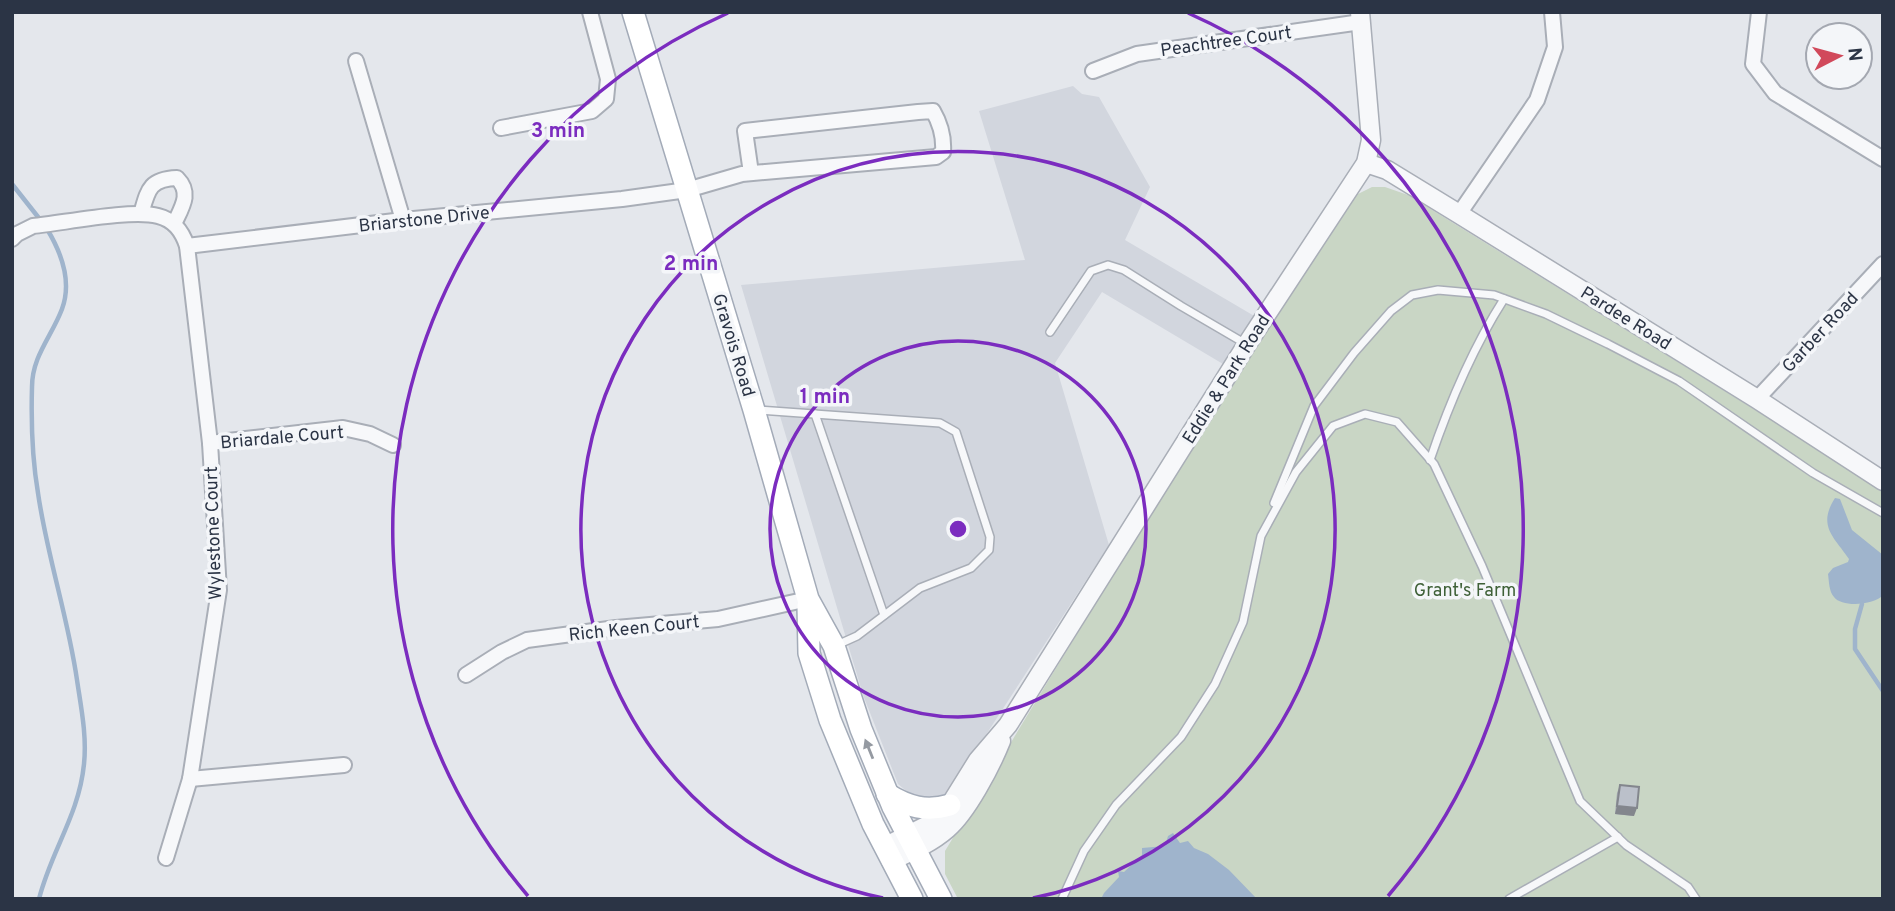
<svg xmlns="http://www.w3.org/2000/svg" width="1895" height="911" viewBox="0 0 1895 911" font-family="Overpass,sans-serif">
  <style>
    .built { fill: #d2d6de }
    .green { fill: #c9d6c5 }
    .water { fill: #9fb4cc }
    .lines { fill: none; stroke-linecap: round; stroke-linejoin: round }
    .stream { stroke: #9fb4cc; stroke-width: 4.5 }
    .service-casing { stroke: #a9aeb7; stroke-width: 10 }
    .minor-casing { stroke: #a9aeb7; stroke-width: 18 }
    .tertiary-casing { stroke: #a9aeb7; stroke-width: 21 }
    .primary-casing { stroke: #a3abb8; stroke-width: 24 }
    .service { stroke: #f7f8fa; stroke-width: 7 }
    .minor { stroke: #f7f8fa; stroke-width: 14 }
    .tertiary { stroke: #f7f8fa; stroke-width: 18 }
    .primary { stroke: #fff; stroke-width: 21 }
    .wall { fill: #a1a5ae }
    .shaded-wall { fill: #83868d }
    .building { fill: #bbc0ca; stroke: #83868d; stroke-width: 2 }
    .oneway { fill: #959aa2 }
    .ring { fill: none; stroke: #7b2cbf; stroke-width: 3.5 }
    .labels { text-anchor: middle; stroke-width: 7; stroke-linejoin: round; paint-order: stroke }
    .street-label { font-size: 18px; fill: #2b3445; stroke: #f4f6f9 }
    .park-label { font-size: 18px; fill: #3f6138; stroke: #f4f6f9 }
    .centre { fill: #7b2cbf; stroke: #f4f6f9; stroke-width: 3.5 }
    .ring-label { font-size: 21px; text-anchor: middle; font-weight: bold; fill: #7b2cbf; stroke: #f4f6f9; stroke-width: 7; stroke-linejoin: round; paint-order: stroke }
  </style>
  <rect width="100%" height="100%" fill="#e4e7ec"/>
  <polygon class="built" points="1073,86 1082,94 1099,97 1150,187 1125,240 1256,317 1223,364 1102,292 1055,363 1109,545 945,798 927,801 911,795 898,784 863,695 741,285 1025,260 979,111"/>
  <path class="green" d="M1372,187h13l23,8 475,294v410h-925l-13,-25v-23c134,-221 267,-441 411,-656z"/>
  <g class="water">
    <path d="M1835,498l5,1 12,31 31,25v40c-8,10 -41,13 -49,2 -5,-5 -5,-16 -6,-23l5,-6 15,-6 1,-3c-15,-22 -32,-33 -14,-61z"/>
    <polygon points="1173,833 1180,843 1188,841 1194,848 1208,854 1229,870 1257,899 1101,899 1104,893 1119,877 1118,871 1124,872 1142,855 1142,848 1165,846 1168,836"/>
  </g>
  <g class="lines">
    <g class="stream">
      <polyline points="12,184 42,222"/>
      <polyline points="1862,604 1855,629 1855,649 1883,691"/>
      <path d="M39,899c12,-48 40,-84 45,-135 3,-28 -3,-57 -7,-84 -9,-63 -30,-124 -39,-187 -6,-35 -7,-71 -6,-106 0,-31 20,-51 30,-78 10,-27 -1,-57 -15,-80"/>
    </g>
    <defs>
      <g id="service">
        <polyline points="1050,332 1091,271 1108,265 1124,270 1181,306 1246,344"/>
        <polyline points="758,410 940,423 956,432 990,537 989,550 971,568 920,588 857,636 837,645"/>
        <polyline points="815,414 884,615"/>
        <path d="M1430,460c19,-56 42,-111 74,-161"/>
        <polyline points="1274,503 1314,406 1354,353 1391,311 1412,295 1438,290 1494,295 1546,314 1608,344 1679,381 1813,473 1883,513"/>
        <polyline points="1062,899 1084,851 1116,805 1181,737 1215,684 1243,622 1261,536 1296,472 1333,426 1365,414 1397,422 1434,464 1482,566 1580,801 1626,845 1688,887 1696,899"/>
        <polyline points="1509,899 1618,837"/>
      </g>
      <g id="minor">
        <polyline points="1759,12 1753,64 1775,93 1883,159"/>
        <polyline points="356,61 403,220"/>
        <polyline points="1093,71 1137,54 1361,22"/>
        <polyline points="501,128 592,111 606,99 608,79 590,12"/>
        <path d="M141,214c7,-24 8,-35 36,-36 15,15 5,29 -3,46"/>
        <polyline points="1459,214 1537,100 1555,47 1552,12"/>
        <path d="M12,239l5,-5 16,-8c31,-3 98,-17 125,-10 16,4 24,15 29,30l23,197 9,147 -29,189 -24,79"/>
        <path d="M187,246l216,-26 219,-21 65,-9 55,-16 194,-17 7,-5c1,-14 -3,-29 -10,-41l-15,1 -173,19 6,42"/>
        <polyline points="1757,399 1883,264"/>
        <polyline points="210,443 343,428 370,434 393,445"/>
        <polyline points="466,675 502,652 527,640 616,628 718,619 808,599"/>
        <polyline points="190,779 344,765"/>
      </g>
      <g id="tertiary">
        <polyline points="1366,163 1387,170 1459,214 1757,399 1883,481"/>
        <polyline points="884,847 936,821 950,805 978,760 1008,725 1247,344 1366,163 1371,140 1360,12"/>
        <path d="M891,861c19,-9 40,-18 56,-32 20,-17 44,-63 54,-88"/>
      </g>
      <g id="primary">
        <polyline points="633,12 754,410 808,599 834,646 861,729 893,807 941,899"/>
        <polyline points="808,605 809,653 830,720 873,824 912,899"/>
        <path d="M887,794c21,13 39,18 63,11"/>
      </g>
    </defs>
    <use href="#service" class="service-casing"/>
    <use href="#minor" class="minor-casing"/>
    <use href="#tertiary" class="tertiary-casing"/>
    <use href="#primary" class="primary-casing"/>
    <use href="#service" class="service"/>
    <use href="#minor" class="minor"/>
    <use href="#tertiary" class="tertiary"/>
    <use href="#primary" class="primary"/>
  </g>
  <polygon class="wall" points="1620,785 1634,816 1615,814 1617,793"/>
  <polygon class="shaded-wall" points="1617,806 1637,808 1634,816 1615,814"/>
  <polygon class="building" points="1620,785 1639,787 1637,808 1617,806"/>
  <defs><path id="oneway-solid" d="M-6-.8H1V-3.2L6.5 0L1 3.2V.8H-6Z" transform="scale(1.75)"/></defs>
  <use class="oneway" href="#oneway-solid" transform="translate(869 749) rotate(-112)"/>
  <g class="ring">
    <circle cx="958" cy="529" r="188"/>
    <path d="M883 898A377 377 0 1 1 1033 898"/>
    <path d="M528 896A565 565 0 0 1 728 13M1188 13A565 565 0 0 1 1388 896"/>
  </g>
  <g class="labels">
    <g class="street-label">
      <text transform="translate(1226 41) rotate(-8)" y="6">Peachtree Court</text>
      <text transform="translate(424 219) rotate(-6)" y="6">Briarstone Drive</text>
      <text transform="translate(1626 318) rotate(32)" y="6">Pardee Road</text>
      <text transform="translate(1820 332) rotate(-47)" y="6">Garber Road</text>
      <text transform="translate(734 345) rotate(73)" y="6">Gravois Road</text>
      <text transform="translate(1226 379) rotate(-58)" y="6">Eddie &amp; Park Road</text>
      <text transform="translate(282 437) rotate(-5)" y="6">Briardale Court</text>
      <text transform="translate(213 533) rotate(-92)" y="6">Wylestone Court</text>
      <text transform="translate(634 628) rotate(-6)" y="6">Rich Keen Court</text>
    </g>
    <g class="park-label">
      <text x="1465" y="596">Grant's Farm</text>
    </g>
  </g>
  <circle cx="958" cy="529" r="10" class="centre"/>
  <g class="ring-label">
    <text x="558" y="137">3 min</text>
    <text x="691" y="270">2 min</text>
    <text x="825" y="403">1 min</text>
  </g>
  <rect width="1895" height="911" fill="none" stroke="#2b3445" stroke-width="28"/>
  <g transform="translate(1839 56) rotate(84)"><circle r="33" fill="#f4f6f9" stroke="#a4a8b1" stroke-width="2"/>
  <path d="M0-5L12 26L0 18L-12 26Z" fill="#d1495b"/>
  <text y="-10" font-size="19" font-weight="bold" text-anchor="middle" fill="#2b3445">N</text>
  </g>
</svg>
